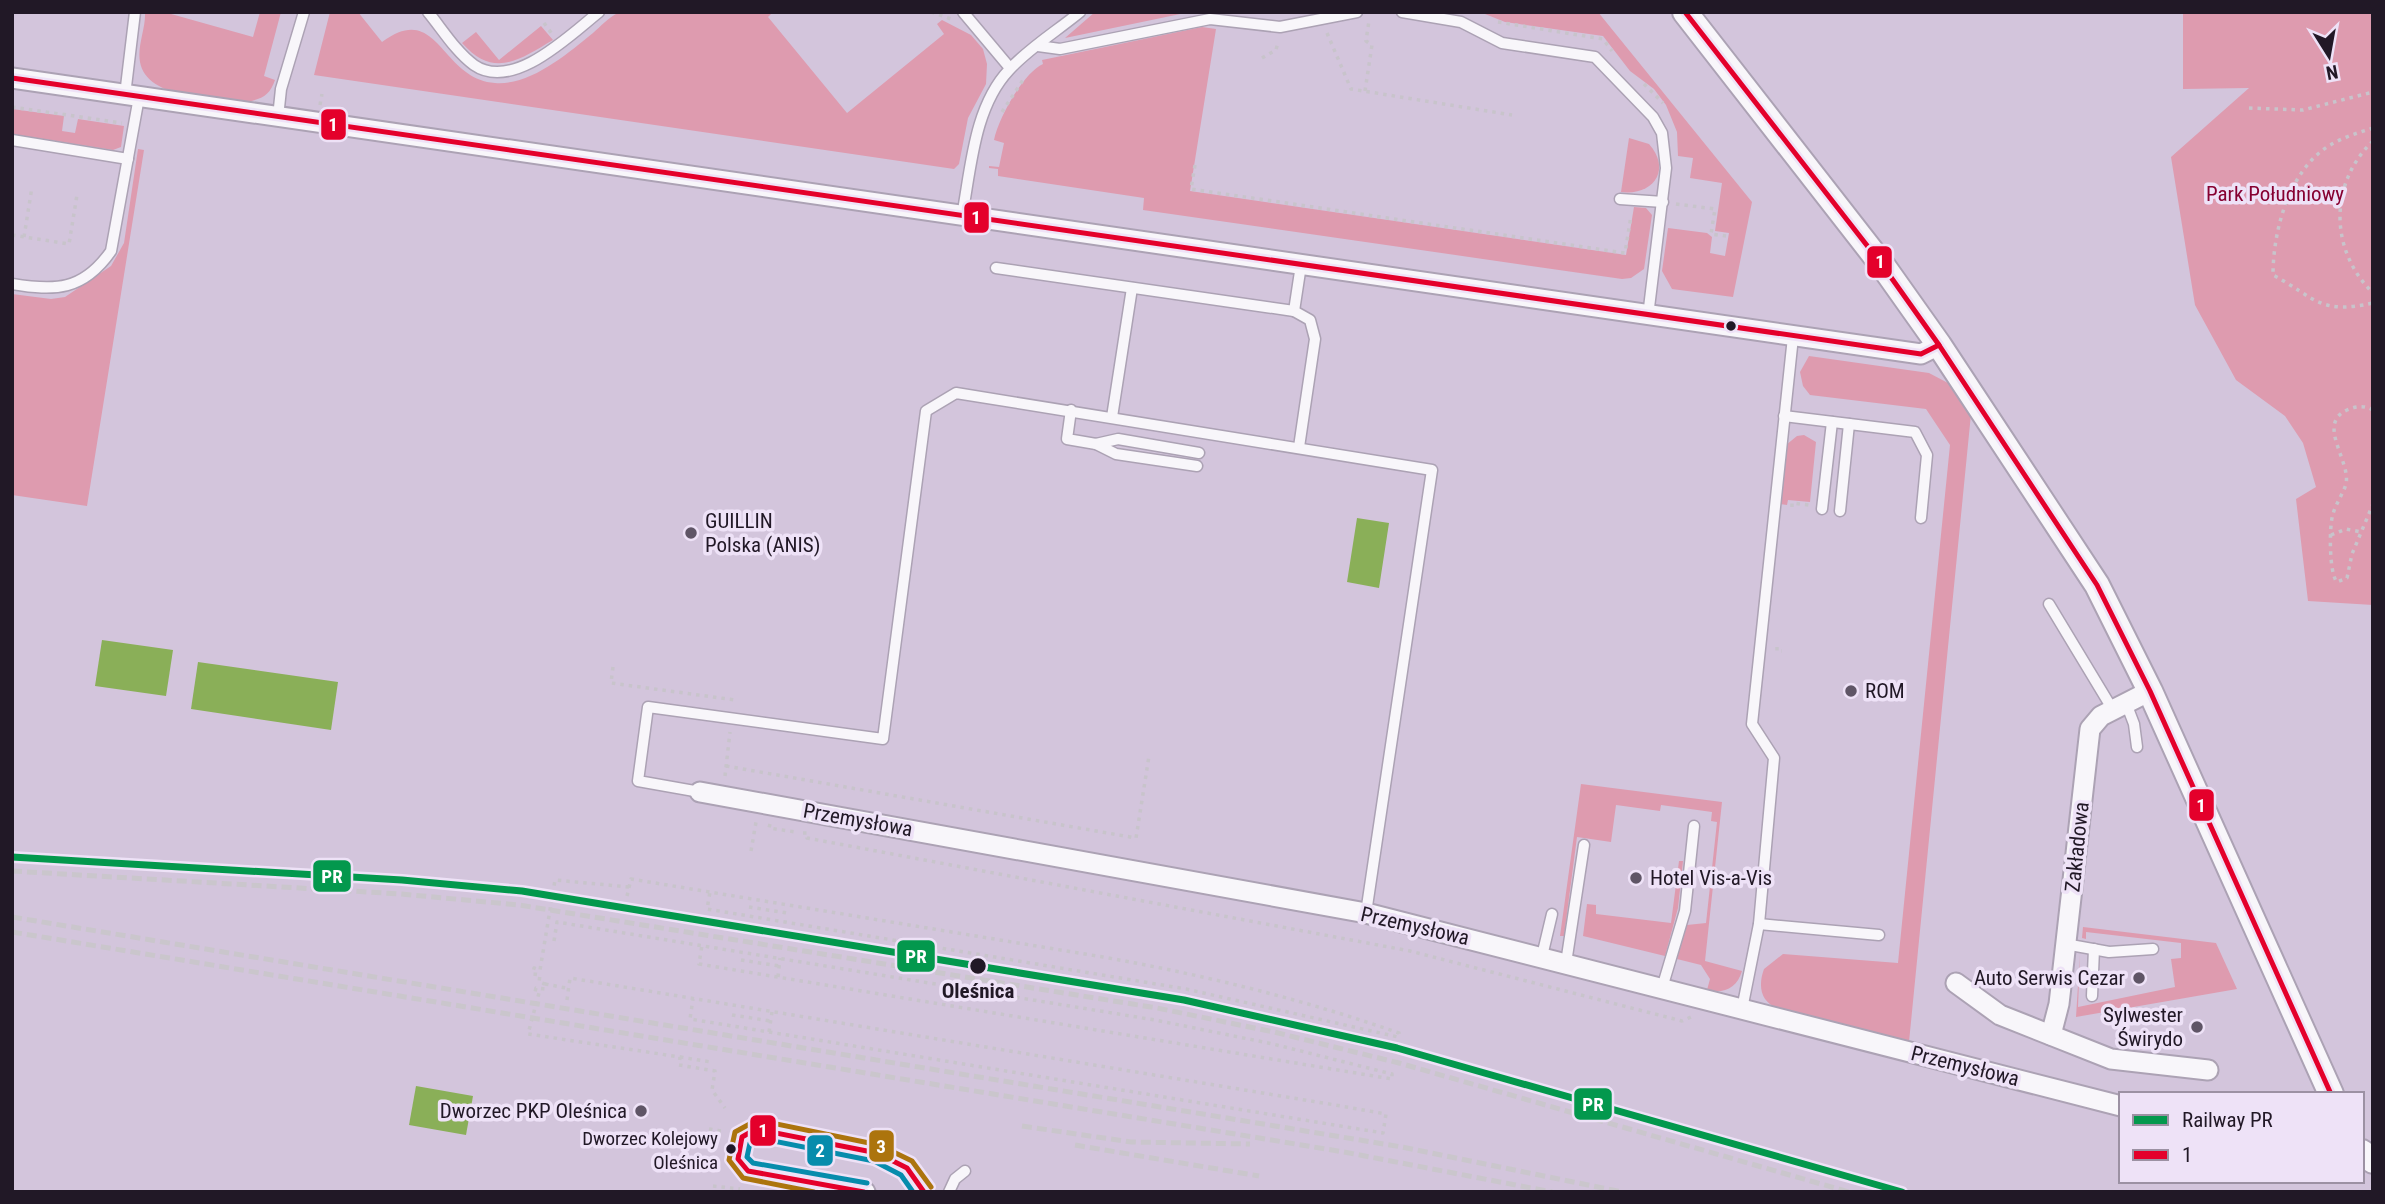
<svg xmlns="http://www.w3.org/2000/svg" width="2385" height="1204" viewBox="0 0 2385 1204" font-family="'Roboto Condensed',sans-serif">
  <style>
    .green { fill: #de9baf }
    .water { fill: #8aaf58 }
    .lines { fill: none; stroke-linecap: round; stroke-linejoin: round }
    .service-casing { stroke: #aca2b4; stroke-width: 13 }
    .minor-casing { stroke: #aca2b4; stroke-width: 23 }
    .tertiary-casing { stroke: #aca2b4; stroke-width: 28 }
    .path { stroke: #c8c4cb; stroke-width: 3.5; stroke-dasharray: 3.5 5; stroke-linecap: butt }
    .service { stroke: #f8f6fa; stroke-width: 10 }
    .minor { stroke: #f8f6fa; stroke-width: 19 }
    .tertiary { stroke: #f8f6fa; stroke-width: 24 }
    .rail { stroke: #cac6cc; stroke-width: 5; stroke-dasharray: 10 5; stroke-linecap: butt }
    .bus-1-casing { stroke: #eee2f7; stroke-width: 10 }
    .bus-2-casing { stroke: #eee2f7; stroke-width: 10 }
    .bus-3-casing { stroke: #eee2f7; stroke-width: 10 }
    .bus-1 { stroke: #e4002b; stroke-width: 5 }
    .bus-2 { stroke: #078cac; stroke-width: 5 }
    .bus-3 { stroke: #ac740d; stroke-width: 5 }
    .rail-1-casing { stroke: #eee2f7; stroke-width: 12 }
    .rail-1 { stroke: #03984d; stroke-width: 7 }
    .bus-dot { fill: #211826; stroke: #eee2f7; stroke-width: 2.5 }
    .poi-dot { fill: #5f5566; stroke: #eee2f7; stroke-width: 2.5 }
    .labels { text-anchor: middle; stroke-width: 7; stroke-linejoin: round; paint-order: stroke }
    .bus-label { font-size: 19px; fill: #211826; stroke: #eee2f7; text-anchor: end }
    .park-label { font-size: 21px; fill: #860031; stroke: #eee2f7 }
    .poi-label { font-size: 21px; fill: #211826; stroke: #eee2f7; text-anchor: start }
    .street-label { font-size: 21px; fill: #211826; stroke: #eee2f7 }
    .stop-label { font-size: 21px; font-weight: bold; fill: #211826; stroke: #eee2f7 }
    .line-badge { stroke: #eee2f7; stroke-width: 2.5 }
    .badge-label { font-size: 19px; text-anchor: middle; font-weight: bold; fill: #fff }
  </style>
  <rect width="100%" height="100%" fill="#d3c5dc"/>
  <g class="green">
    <path d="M145,12h19l89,25 7,-25h21l-17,64 11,4c-5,15 -13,19 -28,22 -32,-4 -100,-2 -107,-40 -3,-16 6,-34 5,-50z"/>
    <path d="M330,12h28l24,30c57,-42 58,37 113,41 35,3 72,-29 98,-50 7,-6 16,-16 25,-20 9,-4 27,-1 37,-1 39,0 78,0 118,0l-5,5 79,96 97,-79 -7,-10 5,-4 29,15 12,14 4,15 -1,20 -18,34 -9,46 -5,5 -640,-94z"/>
    <polygon points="1095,12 1190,12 1065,38"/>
    <polygon points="1480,12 1598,12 1752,202 1733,297 1672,289 1662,271 1668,228 1707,233 1712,237 1710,253 1725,256 1729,233 1715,231 1722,183 1690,178 1693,158 1678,156 1677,132 1666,105 1654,89 1630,71 1603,36 1505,22"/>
    <polygon points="2183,12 2373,12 2373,605 2308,601 2296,499 2316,487 2303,443 2285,416 2236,380 2195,305 2171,157 2249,88 2183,89"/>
    <path d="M541,26l12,14c-34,20 -59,39 -91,3l14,-11 23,28z"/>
    <path d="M1202,27l14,2 -26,162 436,64 8,-48 12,1 6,7 -8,54 -13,9 -9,1 -479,-69 1,-12 -146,-22v-7l-9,-1v-2l10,1 5,-24 -10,-3c4,-21 29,-67 49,-76l-1,-4z"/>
    <polygon points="12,109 64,116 62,131 75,133 78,119 124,126 121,147 113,150 12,134"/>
    <path d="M1629,138l20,6c23,26 4,52 -28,48z"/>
    <polygon points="138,149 144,150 87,506 12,495 12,294 51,299 65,297 111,266 124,243"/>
    <path d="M1809,356l120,17 19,10 23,31 -62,628 -131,-34c-18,-6 -20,-23 -14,-39l19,-15 115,9 52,-518 -24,-36 -116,-14 -7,-9 -3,-14z"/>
    <polygon points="1804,435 1816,442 1810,502 1788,500 1787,505 1780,504 1786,445 1797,436"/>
    <path d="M1581,784l141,18 -17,159 37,10c-5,17 -18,23 -35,19l3,-11 -9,-14 -24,-6 10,-34 19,-2 11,-101 -6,-1 1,-9 -51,-7 -1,6 -44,-6 -5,37 -34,-5 -13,99h-4z"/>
    <polygon points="1679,861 1683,861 1678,908 1665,956 1583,936 1587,904 1596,905 1596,914 1671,923"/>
    <polygon points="2083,927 2216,943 2237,989 2076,1017 2080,954 2078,1007 2175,987 2171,959 2181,958 2181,943 2086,932 2086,939 2082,938"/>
  </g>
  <g class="water">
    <polygon points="1357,518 1389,523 1379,588 1347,582"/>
    <polygon points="102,640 173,650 166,696 95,686"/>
    <polygon points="198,662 338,682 331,730 191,709"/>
    <polygon points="416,1086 473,1096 466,1135 409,1125"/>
  </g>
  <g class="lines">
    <defs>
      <g id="service">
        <path d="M428,12c14,17 28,40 46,53 39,27 96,-30 125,-53"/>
        <polyline points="963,12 1010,68"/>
        <polyline points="1402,12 1461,22 1502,43 1595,57 1653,117 1662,133 1666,168 1648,316"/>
        <polyline points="1038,46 1060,49 1210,19 1280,27 1357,12"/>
        <polyline points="125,95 135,12"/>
        <polyline points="278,117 281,89 304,12"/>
        <polyline points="12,140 128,159"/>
        <polyline points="1620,199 1663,202"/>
        <path d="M962,216c9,-48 12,-109 47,-146 20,-22 48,-39 71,-58"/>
        <polyline points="996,268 1294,311"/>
        <path d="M12,284c43,7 71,7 99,-33l28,-154"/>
        <polyline points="1071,410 1067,439 1096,444 1116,454 1197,466"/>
        <polyline points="1784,416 1915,432 1927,455 1921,518"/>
        <polyline points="1112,417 1132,288"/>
        <polyline points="1096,444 1118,439 1199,453"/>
        <polyline points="1299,447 1315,339 1310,320 1294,311 1301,265"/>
        <polyline points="1822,509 1832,422"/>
        <polyline points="1840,511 1849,424"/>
        <polyline points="2049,604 2113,710"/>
        <polyline points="2126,703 2134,724 2137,747"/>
        <polyline points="700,792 638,781 648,707 883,739 926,411 956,393 1432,470 1366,913"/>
        <polyline points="1759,924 1879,935"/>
        <polyline points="2065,944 2109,952 2153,949"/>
        <polyline points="1542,956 1552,914"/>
        <polyline points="1566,963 1584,845"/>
        <polyline points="1662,988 1685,911 1694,826"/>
        <polyline points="2092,996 2094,949"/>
        <polyline points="1742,1009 1759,924 1774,758 1752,724 1793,337"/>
        <polyline points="949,1192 955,1179 965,1171"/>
      </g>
      <g id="minor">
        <polyline points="12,78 1921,354 1939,345"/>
        <polyline points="700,792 1366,913 2121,1106"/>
        <polyline points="1956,983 2000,1015 2111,1059 2208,1070"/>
        <polyline points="2051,1035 2059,1004 2090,729 2101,716 2150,691"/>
        <polyline points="865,1192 748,1171 738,1159 742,1137 756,1129 877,1153 907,1168 924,1192"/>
      </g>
      <g id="tertiary">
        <polyline points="1685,12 1883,266 1939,345 2097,585 2150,691 2331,1094"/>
        <polyline points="2362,1152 2373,1161"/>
      </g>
    </defs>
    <use href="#service" class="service-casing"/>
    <use href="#minor" class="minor-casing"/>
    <use href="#tertiary" class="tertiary-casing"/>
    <g class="path">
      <polyline points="931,12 951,19"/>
      <polyline points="1498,22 1603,39 1612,51"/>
      <polyline points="544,23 552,34"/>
      <polyline points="1327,33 1351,89 1512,115"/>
      <polyline points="1262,58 1276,50 1278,42"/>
      <polyline points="1644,84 1663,103"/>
      <polyline points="1365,91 1372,45 1366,41 1369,21"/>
      <polyline points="320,105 322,94"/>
      <polyline points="12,107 122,123"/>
      <polyline points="2249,108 2303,110 2373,92"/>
      <polyline points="1002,112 1023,80"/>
      <path d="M2373,128c-16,5 -32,10 -46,19 -39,26 -54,85 -54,128 43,23 46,40 100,28"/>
      <path d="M2373,141c-44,42 -44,109 0,152"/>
      <polyline points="1195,165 1191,189 1625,253 1631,216"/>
      <polyline points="1676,204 1715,209 1711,234 1726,236"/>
      <polyline points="12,235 69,244 77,195"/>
      <polyline points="24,237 32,187"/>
      <path d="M2373,410c-9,-5 -17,-4 -26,0 -31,14 4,51 -1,74 -3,10 -10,19 -13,30 -4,11 -4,60 4,68l10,-4 5,-24 21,-50"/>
      <polyline points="1792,507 1792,503 1809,505"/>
      <polyline points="2331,535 2346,529 2361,532"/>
      <polyline points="1777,647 1777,651 1782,651"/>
      <polyline points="613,667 611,683 735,700 734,703"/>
      <polyline points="726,766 1136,838 1149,756"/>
      <polyline points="725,776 730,732"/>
      <polyline points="770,824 769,828 796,832"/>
      <polyline points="803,833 807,833 807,838 1410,951 1682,1021 1691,1017"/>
      <polyline points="751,851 756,822"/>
      <polyline points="629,887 555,880 540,970 534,968 533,974 540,975 539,982 545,984 545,989 536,988 535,992 539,993 528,1034 680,1057 679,1065 715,1071 712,1090 725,1108"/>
      <path d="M627,896l4,-17 472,78c101,18 199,42 296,76l-1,4 -212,-48 -479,-80 3,-17"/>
      <polyline points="749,907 787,913"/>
      <polyline points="554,941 557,922 1155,1020 1273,1044 1392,1074 1392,1079 699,964 702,945"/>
      <polyline points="741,960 779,966"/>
      <polyline points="778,977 780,958"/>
      <polyline points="545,984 566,988"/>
      <polyline points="567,1000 570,978 1335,1105 1386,1114 1383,1133 690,1019 693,999"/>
      <polyline points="732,1015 771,1021"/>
      <polyline points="769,1032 772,1012"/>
      <polyline points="680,1057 711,1062"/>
      <polyline points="709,1129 721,1131"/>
      <polyline points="713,1186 740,1189"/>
    </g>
    <use href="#service" class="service"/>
    <use href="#minor" class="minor"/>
    <use href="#tertiary" class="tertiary"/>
    <g class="rail">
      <polyline points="12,871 401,894 519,905 1157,1008 1274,1032 1399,1063 1849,1192"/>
      <polyline points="12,917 1402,1147 1622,1192"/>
      <polyline points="12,932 1344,1152 1552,1192"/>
      <polyline points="1022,1126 1131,1142 1250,1144"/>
      <polyline points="1075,1145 1259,1176"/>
    </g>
    <defs>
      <g id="bus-1">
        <polyline points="1685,12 1883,266 1939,345 2097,585 2150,691 2331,1094"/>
        <polyline points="12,78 1921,354 1939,345"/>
        <polyline points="864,1192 748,1171 738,1159 742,1137 756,1129 877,1153 907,1168 924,1192"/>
      </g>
      <polyline id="bus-2" points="867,1183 753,1163 747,1157 750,1143 758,1138 874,1161 901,1175 913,1192"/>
      <polyline id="bus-3" points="814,1192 743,1178 729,1160 735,1132 757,1120 879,1145 912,1161 931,1187"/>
    </defs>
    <use href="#bus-1" class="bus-1-casing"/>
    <use href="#bus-2" class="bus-2-casing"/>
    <use href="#bus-3" class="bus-3-casing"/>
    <use href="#bus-1" class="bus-1"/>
    <use href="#bus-2" class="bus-2"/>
    <use href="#bus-3" class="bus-3"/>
    <defs>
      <polyline id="rail-1" points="12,857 402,880 522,891 1184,1000 1397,1048 1902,1192"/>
    </defs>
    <use href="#rail-1" class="rail-1-casing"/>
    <use href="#rail-1" class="rail-1"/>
  </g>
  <g class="bus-dot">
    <circle cx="1731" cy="326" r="6"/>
    <circle cx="978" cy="966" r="9"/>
    <circle cx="731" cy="1149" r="6"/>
  </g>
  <g class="poi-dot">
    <circle cx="691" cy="533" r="7"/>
    <circle cx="1851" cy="691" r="7"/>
    <circle cx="1636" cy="878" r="7"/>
    <circle cx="2139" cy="978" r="7"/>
    <circle cx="2197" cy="1027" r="7"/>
    <circle cx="641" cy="1111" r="7"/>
  </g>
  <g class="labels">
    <g class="bus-label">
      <text x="718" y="1145">Dworzec Kolejowy<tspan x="718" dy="24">Oleśnica</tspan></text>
    </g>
    <g class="park-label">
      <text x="2275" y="201">Park Południowy</text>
    </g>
    <g class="poi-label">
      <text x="705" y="528">GUILLIN<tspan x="705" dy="24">Polska (ANIS)</tspan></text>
      <text x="1865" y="698">ROM</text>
      <text x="1650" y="885">Hotel Vis-a-Vis</text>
      <text x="2125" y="985" text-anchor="end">Auto Serwis Cezar</text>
      <text x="2183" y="1022" text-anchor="end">Sylwester<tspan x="2183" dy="24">Świrydo</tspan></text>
      <text x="627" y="1118" text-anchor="end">Dworzec PKP Oleśnica</text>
    </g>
    <g class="street-label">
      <text transform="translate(858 820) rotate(10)" y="7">Przemysłowa</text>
      <text transform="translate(2077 847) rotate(-84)" y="7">Zakładowa</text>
      <text transform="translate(1415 926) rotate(13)" y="7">Przemysłowa</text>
      <text transform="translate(1965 1066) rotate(14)" y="7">Przemysłowa</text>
    </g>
    <g class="stop-label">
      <text x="978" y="998">Oleśnica</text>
    </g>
  </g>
  <g class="line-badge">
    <rect x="320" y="108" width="27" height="33" rx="7" fill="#e4002b"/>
    <rect x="963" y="201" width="27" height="33" rx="7" fill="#e4002b"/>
    <rect x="1866" y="245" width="27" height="34" rx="7" fill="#e4002b"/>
    <rect x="2188" y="788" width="27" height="34" rx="7" fill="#e4002b"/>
    <rect x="312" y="859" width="40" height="34" rx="7" fill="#03984d"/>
    <rect x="896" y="939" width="40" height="34" rx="7" fill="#03984d"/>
    <rect x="1573" y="1087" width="40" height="34" rx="7" fill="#03984d"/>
    <rect x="749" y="1114" width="28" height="33" rx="7" fill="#e4002b"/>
    <rect x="868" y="1129" width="27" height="34" rx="7" fill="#ac740d"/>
    <rect x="806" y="1134" width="28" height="33" rx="7" fill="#078cac"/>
  </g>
  <g class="badge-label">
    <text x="333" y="131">1</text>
    <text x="976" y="224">1</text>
    <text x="1880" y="268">1</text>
    <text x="2201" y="812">1</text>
    <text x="332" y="883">PR</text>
    <text x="916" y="963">PR</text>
    <text x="1593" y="1111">PR</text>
    <text x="763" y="1137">1</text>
    <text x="881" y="1153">3</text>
    <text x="820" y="1157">2</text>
  </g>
  <rect width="2385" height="1204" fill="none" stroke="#211826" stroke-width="28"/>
  <rect x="2119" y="1092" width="245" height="91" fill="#eee2f7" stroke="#9c91a3" stroke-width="2"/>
  <rect x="2133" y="1115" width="35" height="10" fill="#03984d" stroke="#9c91a3" stroke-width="2"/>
  <text x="2182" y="1127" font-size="21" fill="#211826">Railway PR</text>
  <rect x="2133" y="1150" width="35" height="10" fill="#e4002b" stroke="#9c91a3" stroke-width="2"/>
  <text x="2182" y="1162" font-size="21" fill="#211826">1</text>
  <g transform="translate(2329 56) rotate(169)" stroke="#eee2f7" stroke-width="5" paint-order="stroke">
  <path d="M0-5L12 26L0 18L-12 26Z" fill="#211826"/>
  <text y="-10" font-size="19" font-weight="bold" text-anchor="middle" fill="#211826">N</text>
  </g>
</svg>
